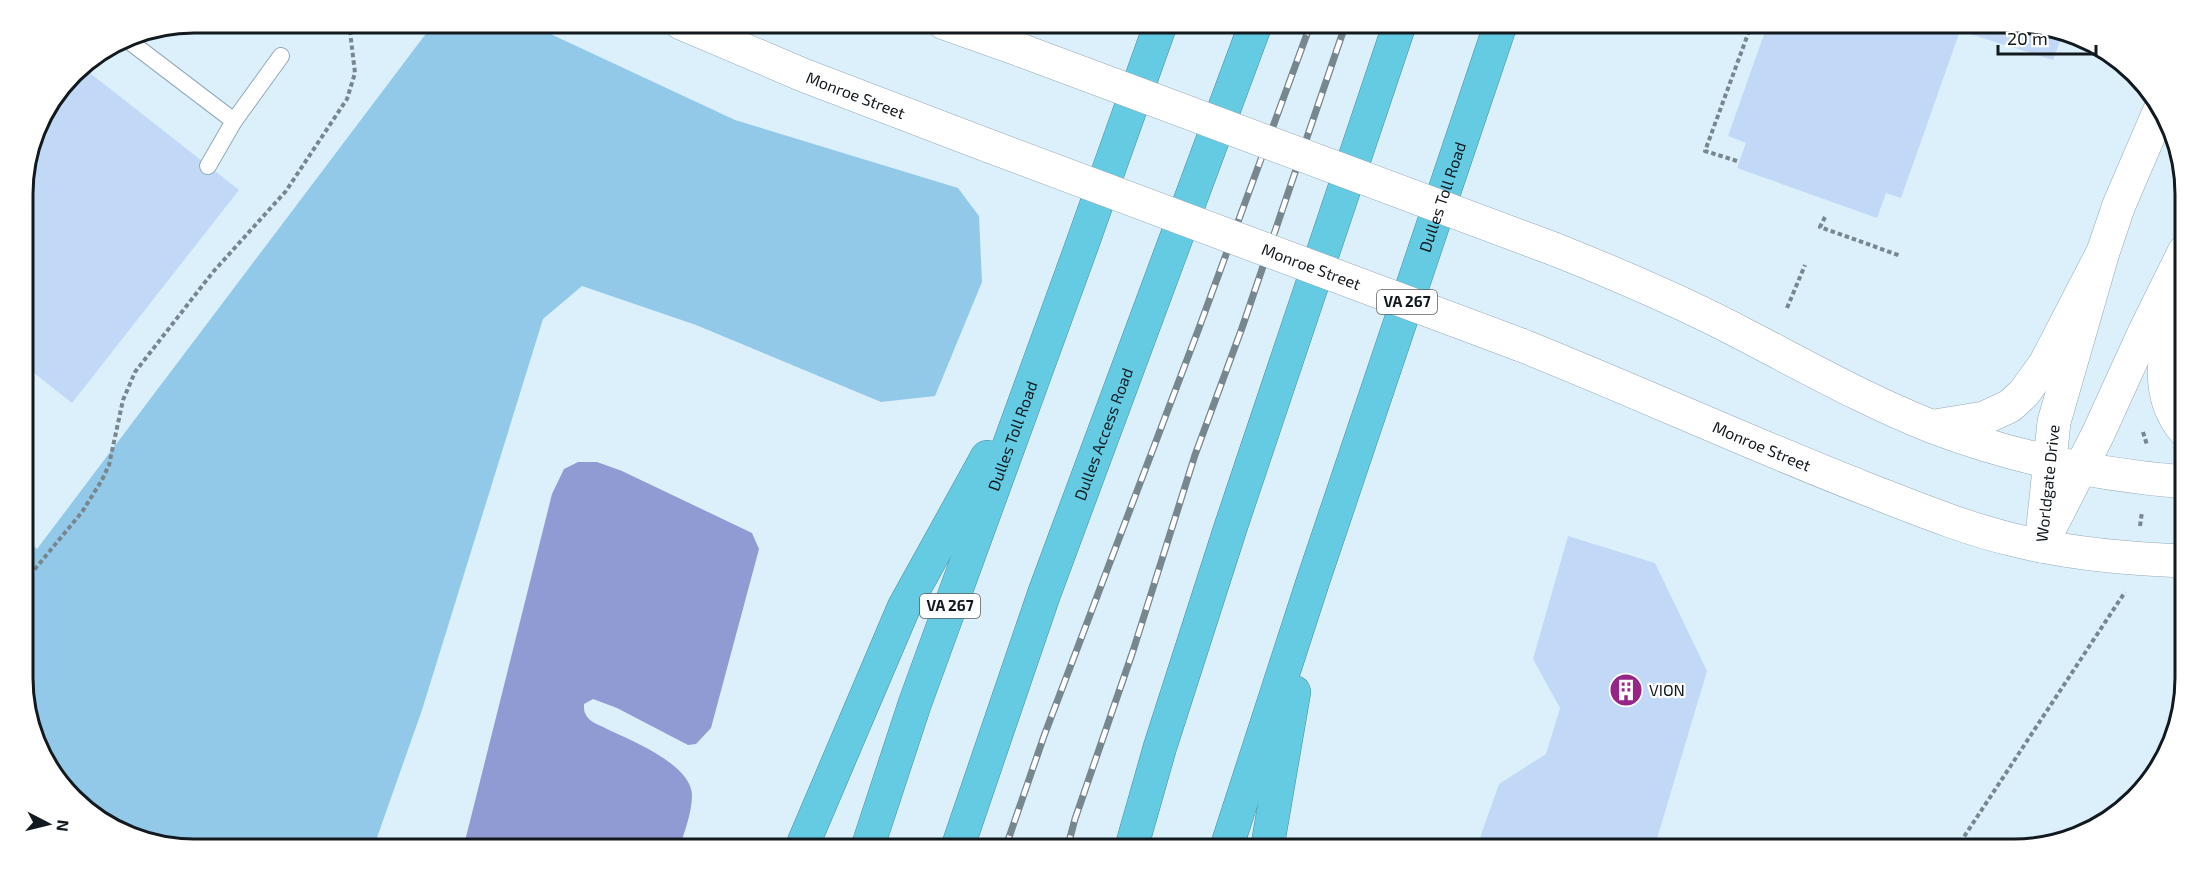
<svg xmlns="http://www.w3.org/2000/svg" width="2208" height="872" viewBox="0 0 2208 872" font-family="'Exo 2',sans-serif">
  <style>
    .green { fill: #93c9e8 }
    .water { fill: #8f9bd2 }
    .building { fill: #c1d9f7 }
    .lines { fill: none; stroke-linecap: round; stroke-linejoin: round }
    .service-casing { stroke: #92a9b7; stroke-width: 18 }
    .tertiary-casing { stroke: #92a9b7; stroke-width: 34 }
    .secondary-casing { stroke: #92a9b7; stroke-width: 34 }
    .motorway-casing { stroke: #488d9e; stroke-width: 34 }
    .path { stroke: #78868e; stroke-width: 4; stroke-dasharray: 4.5 3; stroke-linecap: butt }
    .service { stroke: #fff; stroke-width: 16 }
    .tertiary { stroke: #fff; stroke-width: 33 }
    .secondary { stroke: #fff; stroke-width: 33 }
    .motorway { stroke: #65cbe3; stroke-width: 33 }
    .rail-casing { stroke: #78868e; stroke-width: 7 }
    .rail { stroke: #fff; stroke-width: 4.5; stroke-dasharray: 14; stroke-linecap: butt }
    .secondary-bridge-casing { stroke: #92a9b7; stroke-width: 34; stroke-linecap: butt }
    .secondary-bridge { stroke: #fff; stroke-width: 33 }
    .labels { text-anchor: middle; stroke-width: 4.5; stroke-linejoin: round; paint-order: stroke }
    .shield { fill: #fff; stroke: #595f62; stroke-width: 1.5 }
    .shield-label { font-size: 15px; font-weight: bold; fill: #121a1f }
    .street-label { font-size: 16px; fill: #121a1f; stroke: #fff }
    .poi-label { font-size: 16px; fill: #121a1f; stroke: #fff; text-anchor: start }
    .rim { fill: none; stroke: #121a1f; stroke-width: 3 }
  </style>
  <rect width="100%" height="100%" fill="#dcf0fb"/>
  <polygon class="green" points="434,23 527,23 735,120 958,188 979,216 982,282 935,396 881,402 696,325 582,286 543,319 422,710 373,849 194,849 139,840 65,791 26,711 25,538 37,549"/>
  <path class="water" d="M578,462h19l25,9 130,62 7,16 -48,179 -15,16 -8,1 -71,-37 -24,-9 -9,5c0,1 0,8 1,9 3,9 15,12 22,16 25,12 84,35 85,66 0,18 -8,38 -13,54h-216l89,-355 12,-25z"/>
  <g class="building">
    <polygon points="1768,23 2014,23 2064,31 2053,60 1960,31 1901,198 1886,193 1877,218 1737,168 1746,143 1728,136"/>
    <polygon points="81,66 239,190 72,403 24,365 23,183 40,119"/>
    <polygon points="1568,536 1655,563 1707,671 1654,849 1476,849 1499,784 1546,754 1560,708 1533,659"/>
  </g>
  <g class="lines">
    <defs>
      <g id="service">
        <polyline points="125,38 234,121 281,56"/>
        <polyline points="208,166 234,121"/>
      </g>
      <g id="tertiary">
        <polyline points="2051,526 2098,434 2144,333 2184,252"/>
        <path id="s1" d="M2041,546l13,-124 49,-170 16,-47 40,-93"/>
      </g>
      <g id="secondary">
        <path id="s2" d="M681,23l122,52 186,71"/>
        <polyline points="944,23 1023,51"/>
        <path d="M1554,249c65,26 129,53 191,86 62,32 122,66 188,92 81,31 165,48 252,55"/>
        <path d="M2184,276c-12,50 -38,111 1,155"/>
        <path id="s3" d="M1521,345c115,46 228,98 343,143 49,19 99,40 150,52 56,14 114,19 171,21"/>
        <polyline points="1935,426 1984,418 2010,406 2024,393 2045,364 2103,252"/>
      </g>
      <g id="motorway">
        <polyline points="801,849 904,607 987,457"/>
        <path id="s4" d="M867,849l48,-146 163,-447 83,-233"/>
        <path id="s5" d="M957,849l87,-255 212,-571"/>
        <polyline points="1131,849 1160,747 1231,526 1400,23"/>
        <path id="s6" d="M1226,849l87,-268 188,-558"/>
        <polyline points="1267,849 1294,692"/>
      </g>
    </defs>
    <use href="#service" class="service-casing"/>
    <use href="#tertiary" class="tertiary-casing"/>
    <use href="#secondary" class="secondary-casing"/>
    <use href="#motorway" class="motorway-casing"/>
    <g class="path">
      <polyline points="1737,161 1705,151 1752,23"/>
      <polyline points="1825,217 1820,227 1901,256"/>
      <polyline points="1787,308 1805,265"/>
      <polyline points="2143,432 2147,445"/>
      <polyline points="2140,526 2142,512"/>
      <polyline points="25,581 82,512 102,480 109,465 123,400 135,372 213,272 286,191 347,99 355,73 349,23"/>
      <polyline points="26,688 41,743"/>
      <polyline points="1956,849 2125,592"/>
    </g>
    <use href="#service" class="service"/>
    <use href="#tertiary" class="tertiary"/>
    <use href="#secondary" class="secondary"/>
    <use href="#motorway" class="motorway"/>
    <defs>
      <g id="rail">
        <polyline points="1005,849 1044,736 1199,328 1311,23"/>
        <polyline points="1067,849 1075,819 1133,651 1195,455 1242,328 1346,23"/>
      </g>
    </defs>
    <use href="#rail" class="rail-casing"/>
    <use href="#rail" class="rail"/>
    <defs>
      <g id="secondary-bridge">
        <polyline points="1023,51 1554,249"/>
        <path id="s7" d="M989,146l532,199"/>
      </g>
    </defs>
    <use href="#secondary-bridge" class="secondary-bridge-casing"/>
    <use href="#secondary-bridge" class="secondary-bridge"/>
  </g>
  <defs>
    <symbol id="building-disc" viewBox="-11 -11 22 22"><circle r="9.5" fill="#962585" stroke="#fff"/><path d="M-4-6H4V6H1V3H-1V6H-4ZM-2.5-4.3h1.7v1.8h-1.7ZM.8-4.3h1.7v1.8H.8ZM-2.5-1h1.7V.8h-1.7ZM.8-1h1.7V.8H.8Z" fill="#fff"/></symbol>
  </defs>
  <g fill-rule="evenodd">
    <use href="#building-disc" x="1607" y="671" width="38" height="38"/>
  </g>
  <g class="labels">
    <g class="shield">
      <rect x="1377" y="290" width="60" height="24" rx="4.5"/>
      <rect x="920" y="594" width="60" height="24" rx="4.5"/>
    </g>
    <g class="shield-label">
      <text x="1407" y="307">VA 267</text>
      <text x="950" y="611">VA 267</text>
    </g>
    <g class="street-label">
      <text dy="6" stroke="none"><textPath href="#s2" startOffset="189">Monroe Street</textPath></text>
      <text dy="6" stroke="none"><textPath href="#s6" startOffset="687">Dulles Toll Road</textPath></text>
      <text dy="6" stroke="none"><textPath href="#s7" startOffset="344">Monroe Street</textPath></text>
      <text dy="6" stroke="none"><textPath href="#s4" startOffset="438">Dulles Toll Road</textPath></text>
      <text dy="6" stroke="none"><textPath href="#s5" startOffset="440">Dulles Access Road</textPath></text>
      <text dy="6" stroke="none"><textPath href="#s3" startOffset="261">Monroe Street</textPath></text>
      <text dy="6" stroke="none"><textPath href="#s1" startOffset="63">Worldgate Drive</textPath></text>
    </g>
    <g class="poi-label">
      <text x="1649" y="696">VION</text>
    </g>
  </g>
  <path d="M0 0H2208V872H0ZM194 33H2014A161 161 0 0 1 2175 194V678A161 161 0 0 1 2014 839H194A161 161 0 0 1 33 678V194A161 161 0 0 1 194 33Z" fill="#fff" fill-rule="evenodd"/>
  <path class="rim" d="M194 33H2014A161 161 0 0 1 2175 194V678A161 161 0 0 1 2014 839H194A161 161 0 0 1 33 678V194A161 161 0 0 1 194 33Z"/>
  <g transform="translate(48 824) rotate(97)" stroke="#ffffff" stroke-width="4.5" paint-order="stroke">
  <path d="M0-4.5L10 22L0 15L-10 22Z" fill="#121a1f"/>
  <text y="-9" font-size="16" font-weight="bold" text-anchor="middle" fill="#121a1f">N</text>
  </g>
  <path d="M1998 45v9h98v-9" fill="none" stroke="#121a1f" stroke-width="3"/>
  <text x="2007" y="45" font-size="18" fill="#121a1f" stroke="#ffffff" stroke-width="4.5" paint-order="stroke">20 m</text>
</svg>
